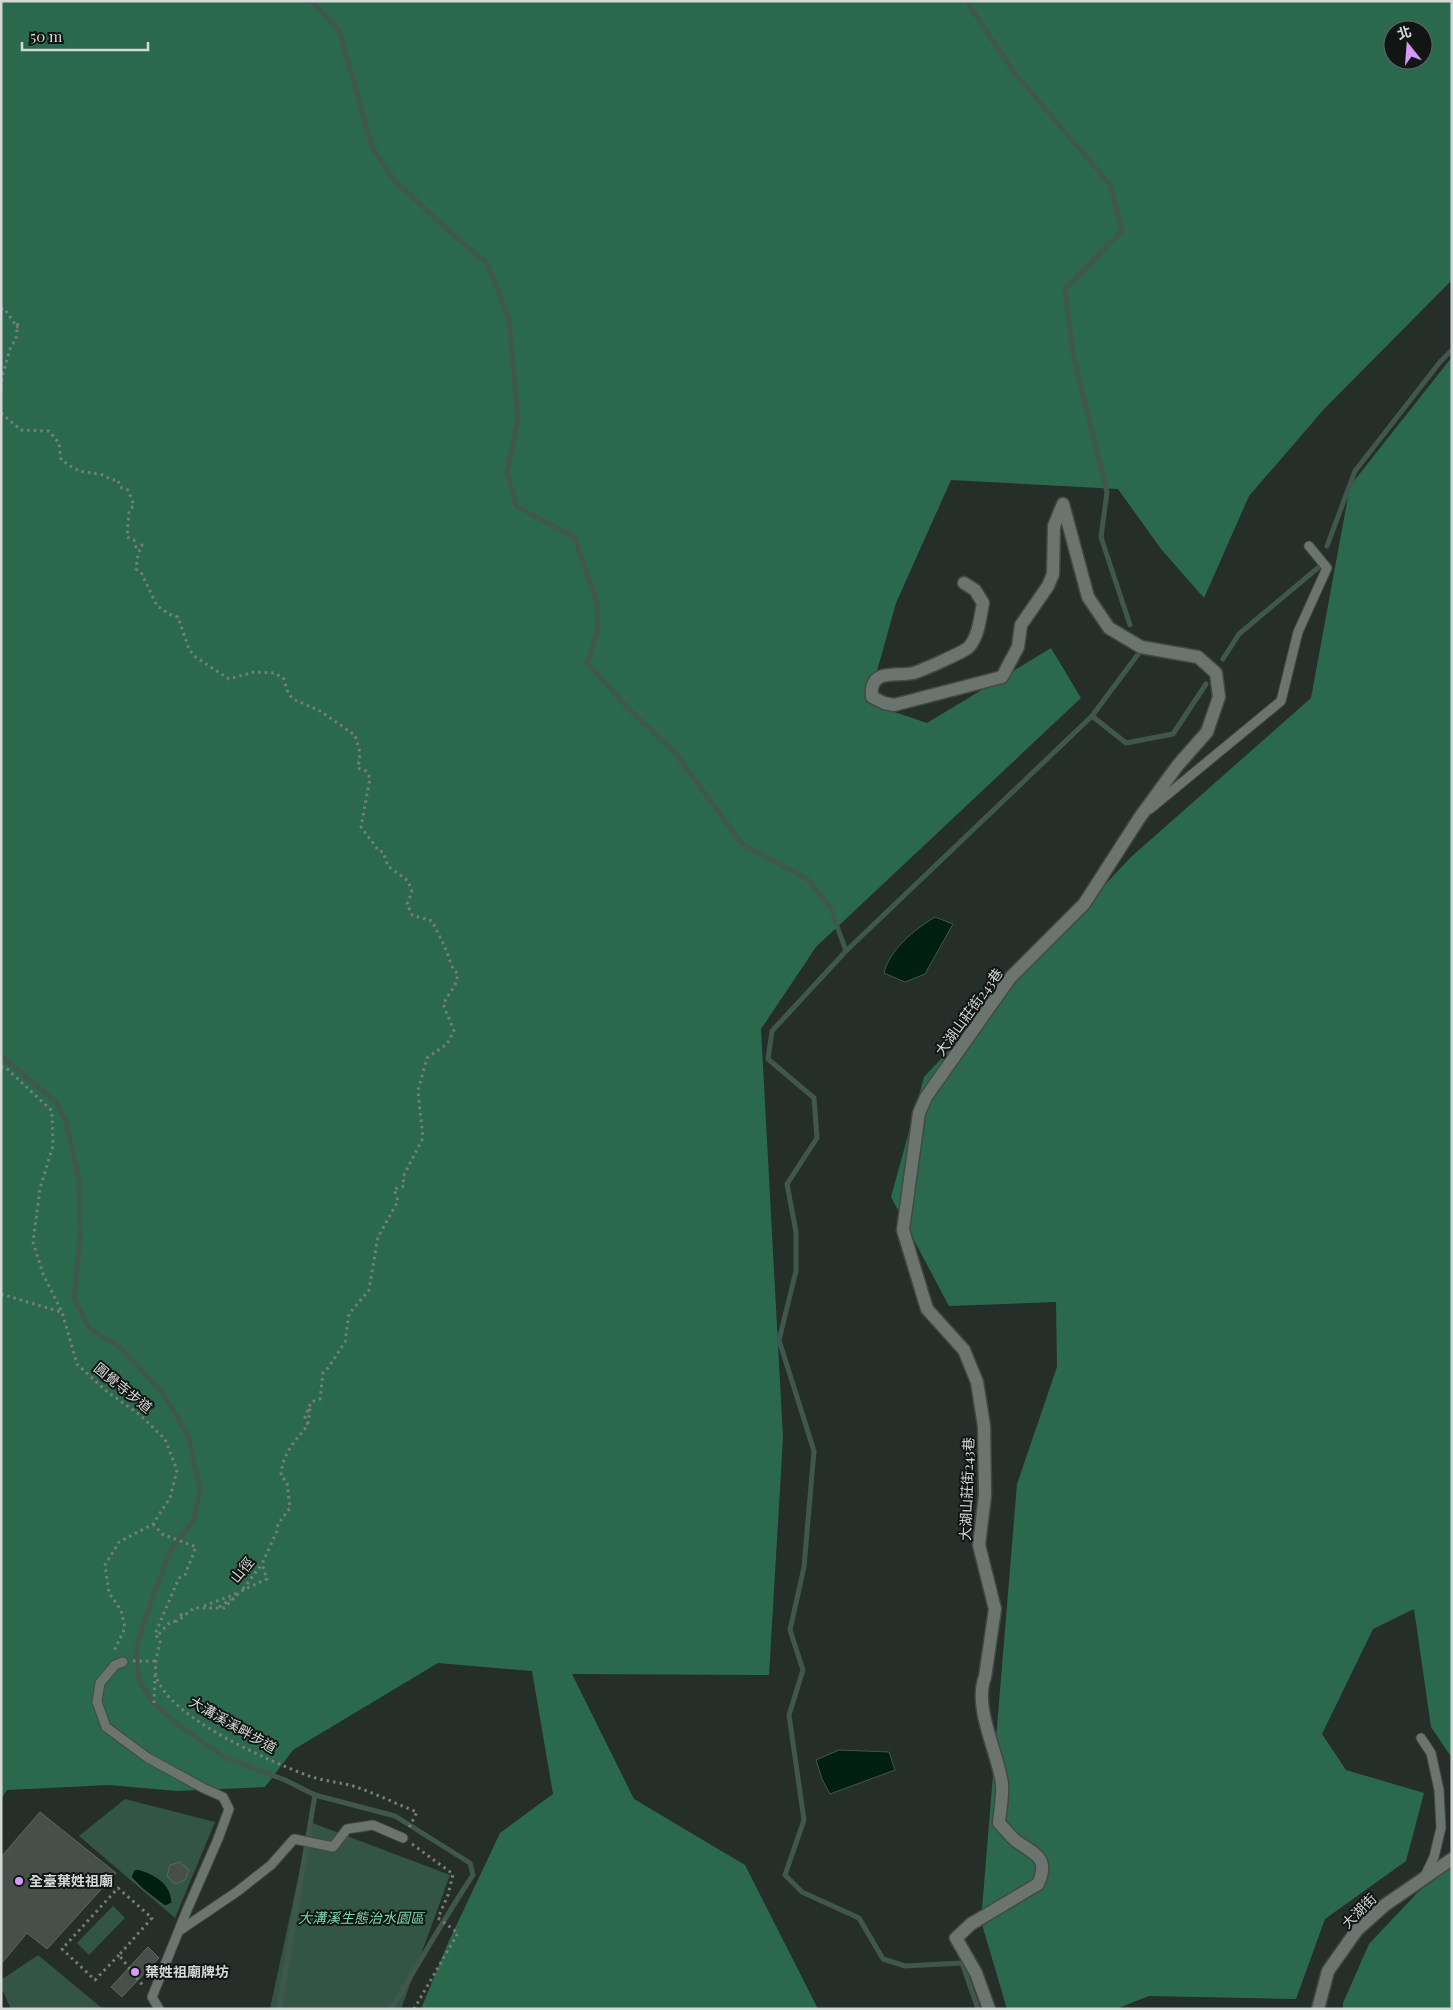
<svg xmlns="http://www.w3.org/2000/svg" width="1453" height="2010" viewBox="0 0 1453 2010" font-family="'Playfair Display','Noto Sans TC',serif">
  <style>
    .green { fill: #335545 }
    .forest { fill: #2b694f; fill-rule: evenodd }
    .water { fill: #001f13; stroke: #40574e }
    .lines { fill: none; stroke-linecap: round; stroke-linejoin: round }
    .stream { stroke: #40574e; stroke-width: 5 }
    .building { fill: #474f4b; stroke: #5d6661 }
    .service-casing { stroke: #424945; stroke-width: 11 }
    .minor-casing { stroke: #424945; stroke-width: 15 }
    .path { stroke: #767d7a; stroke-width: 3; stroke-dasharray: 2.5 4; stroke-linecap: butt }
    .service { stroke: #6b746f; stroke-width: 9 }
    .minor { stroke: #6b746f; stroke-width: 12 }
    .poi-dot { fill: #d89af8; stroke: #111513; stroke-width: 2 }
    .labels { text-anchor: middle; stroke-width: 4; stroke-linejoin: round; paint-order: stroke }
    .street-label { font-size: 14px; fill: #d4d9d7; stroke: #111513 }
    .poi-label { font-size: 14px; font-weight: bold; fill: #d4d9d7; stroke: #111513; text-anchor: start }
    .park-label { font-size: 14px; font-style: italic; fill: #7cd9af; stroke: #111513 }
  </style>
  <rect width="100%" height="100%" fill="#262e2a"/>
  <g class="green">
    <polygon points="125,1799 215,1822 175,1918 79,1836"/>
    <polygon points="310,1822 450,1875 401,2009 270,2009"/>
    <polygon points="113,1906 125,1918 89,1955 77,1943"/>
    <polygon points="38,1955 103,2009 11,2009 1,1987 1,1980"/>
  </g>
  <g class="forest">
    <path d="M1,1h1451v279l-127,128 -76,88 -45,102 -43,-49 -43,-60 -167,-9 -55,123 -28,100 59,20 124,-75 30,50 -265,249 -55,82 22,409 -14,237 -197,-1 62,125 111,66 73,144h-397l27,-66 52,-110 53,-39 -21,-123 -94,-8 -145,87 -28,37 -88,4 -68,-6 -102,5 -6,9zM1393,30h30v30h-30z"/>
    <polygon points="1452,357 1452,1758 1431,1727 1414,1609 1373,1629 1322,1734 1346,1770 1424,1793 1406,1861 1325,1919 1296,1999 1149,1996 1116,2009 1007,2009 981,1921 1017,1484 1057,1367 1056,1302 949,1306 891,1197 924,1077 1131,857 1311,698 1350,486"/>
    <polygon points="1452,1867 1452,2009 1343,2009 1343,2003 1369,1944 1419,1891"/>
  </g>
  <g class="water">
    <path d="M935,917l18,7 -28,50 -20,8 -21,-9c6,-24 30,-43 51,-56z"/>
    <polygon points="839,1750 889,1752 895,1770 830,1794 822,1779 816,1760"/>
    <path d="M137,1869c18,5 34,14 35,34l-7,3 -22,-17 -12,-12 3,-7z"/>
  </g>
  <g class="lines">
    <g class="stream">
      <polyline points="311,1 339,30 372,147 394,180 450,232 487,263 509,319 518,419 507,472 516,506 574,537 597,603 598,630 587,663 629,709 677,755 742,844 807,879 830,907 846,951 772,1031 768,1059 814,1098 817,1138 787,1184 796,1232 796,1271 779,1340 814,1451 804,1567 790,1630 803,1670 789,1715 804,1820 785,1875 802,1892 859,1918 883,1959 905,1966 962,1963 978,2009"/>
      <polyline points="969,1 970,7 1013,71 1111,186 1122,231 1065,289 1073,354 1107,492 1101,537 1130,625"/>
      <polyline points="1327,546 1355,471 1440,362 1452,350"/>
      <polyline points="1223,659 1239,634 1319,567"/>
      <polyline points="1092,716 1126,743 1173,734 1206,684"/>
      <polyline points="846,951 1092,716 1139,653"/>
      <path d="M1,1056l55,46 10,20 13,57 1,60 -6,60 15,29 29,18 45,47 25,42 12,54 -6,30 -25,34 -28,77 -5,21 3,30 15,22 22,20 48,34 61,23 30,15 80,21 75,47 3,12c-29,43 -54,89 -82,134"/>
      <polyline points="279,2009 315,1795"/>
    </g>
  </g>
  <g class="building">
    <polygon points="40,1812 116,1873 47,1949 27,1933 1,1964 1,1857"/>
    <polygon points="180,1862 189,1870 185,1880 175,1884 167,1876 170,1865"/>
    <polygon points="148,1947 159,1958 122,1997 111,1987"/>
  </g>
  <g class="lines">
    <defs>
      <g id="service">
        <polyline points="1150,809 1281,701 1298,632 1327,568 1309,546"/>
        <polyline points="123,1662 115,1665 100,1683 97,1702 106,1727 148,1758 203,1788 223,1797 229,1809 218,1839 187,1910 152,1997 159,2009"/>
        <polyline points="1421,1738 1431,1753 1439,1790 1441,1828 1434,1857 1425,1876"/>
        <polyline points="179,1931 238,1891 271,1865 294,1839 333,1847 347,1829 373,1825 403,1838"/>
      </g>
      <g id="minor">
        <path d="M964,583l11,7 8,13c-3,15 -4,32 -14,44 -5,5 -48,24 -56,26 -19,4 -44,-5 -41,24l12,6 10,2 108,-28 16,-30 3,-22 27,-39 5,-12 1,-48 9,-22 25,93 21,31 32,19 57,10 18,16 3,24 -12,35 -29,33 -38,52 -56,87 -74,74 -84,119 -7,16 -16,117 24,79 37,41 13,32 7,44 1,69 -6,50 16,64 -10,68c-12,31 13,75 17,107 1,12 -2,27 -3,39 6,6 11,13 17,18 19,13 34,17 22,43l-67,40 -15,14 20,35 13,36"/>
        <polyline points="1318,2009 1328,1971 1357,1930 1385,1905 1452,1859"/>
      </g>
    </defs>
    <use href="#service" class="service-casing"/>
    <use href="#minor" class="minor-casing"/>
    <g class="path">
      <polyline points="1,309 4,308 17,327 18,322 16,339 11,346 2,377 1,389"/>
      <path d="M1,413l20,17 28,1 10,12 2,17c18,12 17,11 38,14 7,1 11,7 19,6l2,7 8,3 6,15 -5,6 -2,26 7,3 2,7 6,-2 -4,9 -2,15 6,5 15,32c8,4 12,10 21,11l11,32 5,7 35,23 25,-7 21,1 9,6 4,14 5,6 27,12 35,24 5,18 -2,15 8,3 4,7 -9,49 18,24 4,1 5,14 20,15 4,11 -5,12 5,11 20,6 13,26 8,22 5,5 -3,11 -12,19 11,27 -7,13 -20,14 -9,33 5,47 -20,39 1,9 -10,3 4,12 -20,36 -9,53 -20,24 -4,28 -17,26 -5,5 -3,26 -9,3 -6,15 3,8c-13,16 -26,29 -27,51l6,6 3,26 -12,16 -1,7 -15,33 5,15 -26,12 -17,17h-30l-18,14"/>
      <polyline points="1,1067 5,1067 52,1111 53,1146 40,1188 33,1242 43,1274 62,1312 77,1364 105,1390 140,1415 165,1439 177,1470 170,1498 153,1524 119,1542 105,1565 109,1593 121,1610 125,1628 113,1653"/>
      <polyline points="1,1294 61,1312"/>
      <polyline points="308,1424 310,1408"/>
      <path d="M153,1524l9,10 34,13 -11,28 -6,3 -24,56 5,7c-2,10 -6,23 -4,34 9,41 115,87 153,101 14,5 30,6 44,10 22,7 43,18 64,26l-8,16"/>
      <polyline points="243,1589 262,1564"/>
      <polyline points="204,1606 238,1593"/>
      <polyline points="219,1607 231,1599"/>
      <polyline points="180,1615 187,1613"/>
      <polyline points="159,1634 168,1624 178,1620"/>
      <polyline points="133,1661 156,1661"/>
      <polyline points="154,1703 155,1675"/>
      <polyline points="412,1844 453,1874 448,1895 438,1918 458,1933 414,2009"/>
      <polyline points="119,1955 95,1980 62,1949 118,1888 152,1918 119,1955 144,1987"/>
    </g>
    <use href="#service" class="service"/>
    <use href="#minor" class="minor"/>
  </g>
  <g class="poi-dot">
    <circle cx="19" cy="1881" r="5"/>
    <circle cx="135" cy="1972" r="5"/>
  </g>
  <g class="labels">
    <g class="street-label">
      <text transform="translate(969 1012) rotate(-54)" y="5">大湖山莊街243巷</text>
      <text transform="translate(123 1388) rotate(39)" y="5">圓覺寺步道</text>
      <text transform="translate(967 1489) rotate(-88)" y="5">大湖山莊街243巷</text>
      <text transform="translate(242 1570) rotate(-51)" y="5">山徑</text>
      <text transform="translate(233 1725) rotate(30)" y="5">大溝溪溪畔步道</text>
      <text transform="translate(1359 1911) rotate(-45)" y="5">大湖街</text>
    </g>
    <g class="poi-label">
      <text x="29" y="1886">全臺葉姓祖廟</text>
      <text x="145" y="1977">葉姓祖廟牌坊</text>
    </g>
    <g class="park-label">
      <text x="361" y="1923">大溝溪生態治水園區</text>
    </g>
  </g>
  <rect width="1453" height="2010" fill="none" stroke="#d4d9d7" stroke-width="5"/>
  <g transform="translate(1408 45) rotate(343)"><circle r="24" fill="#111513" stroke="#5f6361"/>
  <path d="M0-4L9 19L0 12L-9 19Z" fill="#d89af8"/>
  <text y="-8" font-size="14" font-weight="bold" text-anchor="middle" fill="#d4d9d7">北</text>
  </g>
  <path d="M22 42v8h126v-8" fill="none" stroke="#d4d9d7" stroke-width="2.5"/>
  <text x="30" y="42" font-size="15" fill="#d4d9d7" stroke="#111513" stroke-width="4" paint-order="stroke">50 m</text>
</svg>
